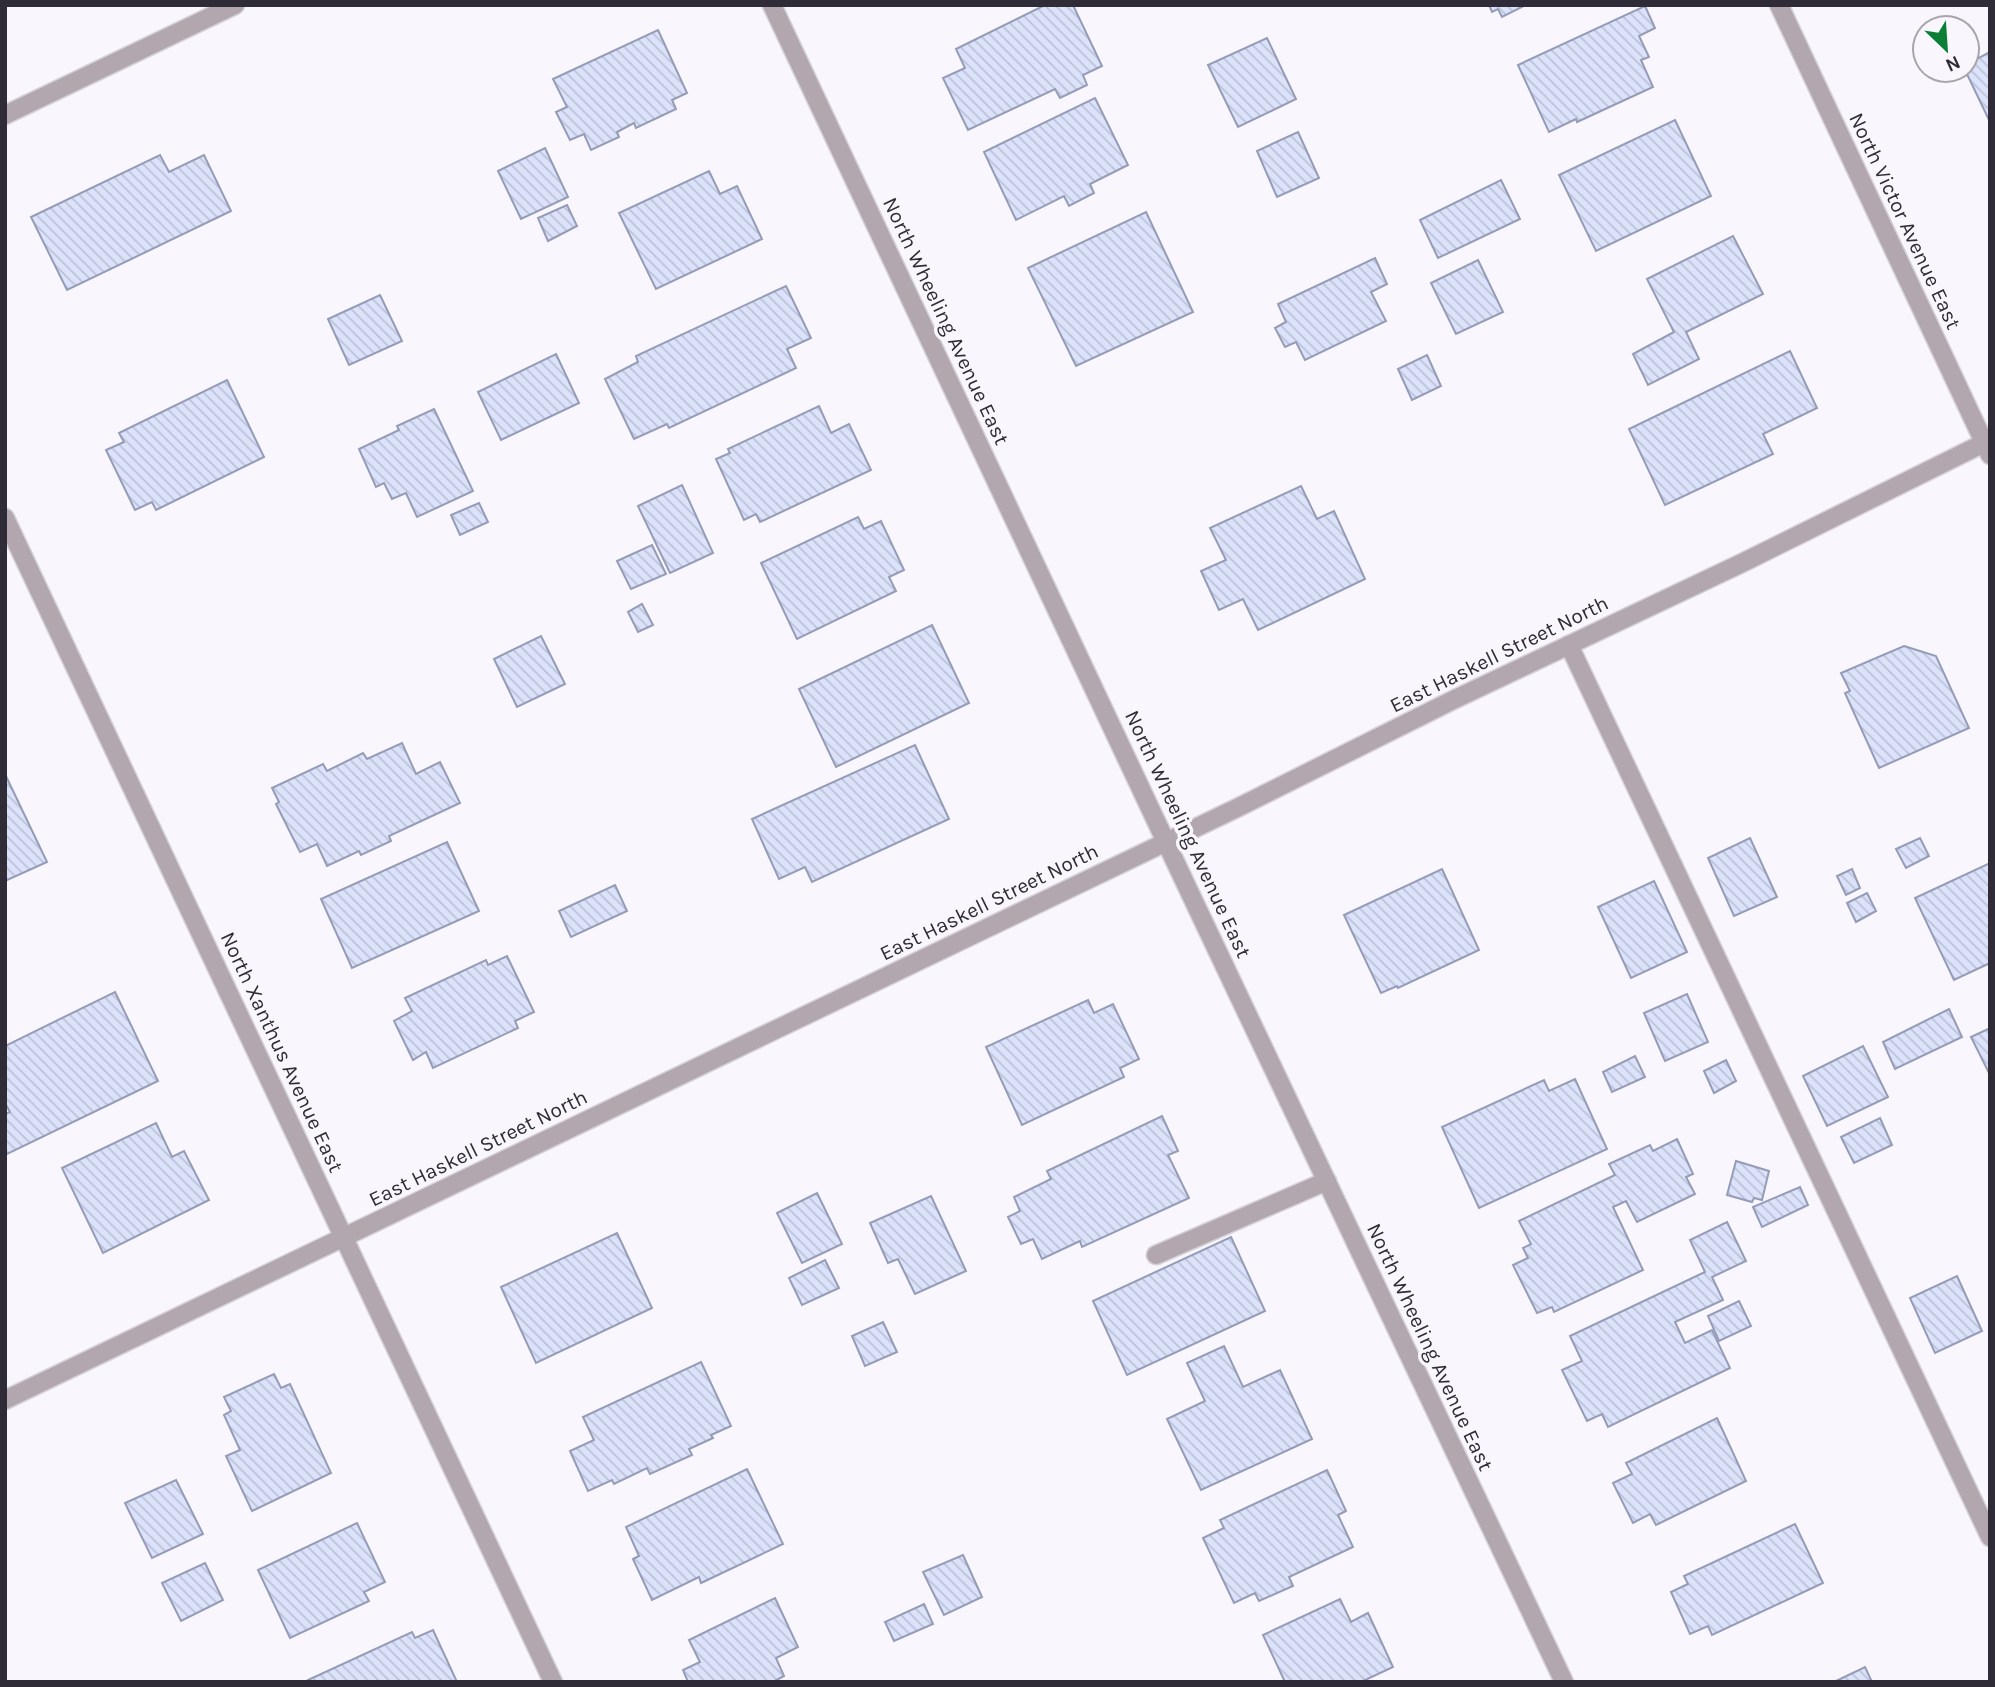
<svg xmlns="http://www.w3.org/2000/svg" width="1995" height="1687" viewBox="0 0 1995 1687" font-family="Karla,sans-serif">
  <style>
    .building { fill: url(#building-back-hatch); stroke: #949cb8; stroke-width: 2 }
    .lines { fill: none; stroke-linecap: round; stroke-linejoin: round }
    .lane-casing { stroke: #d5d2d9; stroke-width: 21 }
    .street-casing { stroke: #d5d2d9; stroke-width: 21 }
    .lane { stroke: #b2a6af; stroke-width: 18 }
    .street { stroke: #b2a6af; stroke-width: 18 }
    .labels { text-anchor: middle; stroke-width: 7; stroke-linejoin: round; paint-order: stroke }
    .street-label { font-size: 21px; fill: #302c37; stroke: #f9f6fd }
  </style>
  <defs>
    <pattern id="building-back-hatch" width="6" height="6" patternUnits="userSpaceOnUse" patternTransform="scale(1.75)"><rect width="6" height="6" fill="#dbe2fa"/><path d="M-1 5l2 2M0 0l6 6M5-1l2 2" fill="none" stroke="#bcc2d7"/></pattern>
  </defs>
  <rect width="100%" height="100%" fill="#f9f6fd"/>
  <g class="building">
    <polygon points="1045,5 1073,5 1102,66 1083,75 1087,85 1060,98 1055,89 968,130 943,78 965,68 956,49"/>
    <polygon points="1489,5 1526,5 1502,17 1498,9 1492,12"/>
    <polygon points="1645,6 1655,28 1639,36 1649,57 1641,60 1653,87 1577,122 1576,119 1549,132 1518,65"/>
    <polygon points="658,30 687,93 672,100 676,109 636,128 634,123 617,132 619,137 591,150 584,134 570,140 556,112 567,107 553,79"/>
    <polygon points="1267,38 1296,99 1238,127 1208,65"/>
    <polygon points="1990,52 1990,122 1965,70 1967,70 1967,64"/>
    <polygon points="1095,98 1128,165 1090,184 1094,193 1069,206 1064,196 1016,220 984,152"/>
    <polygon points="1675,120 1711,196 1596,251 1559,175"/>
    <polygon points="1298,132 1319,178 1277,197 1257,151"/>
    <polygon points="545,148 568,197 521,219 498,171"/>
    <polygon points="160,155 169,172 204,155 231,211 67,290 31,217"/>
    <polygon points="709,171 720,194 737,186 762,239 656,289 619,213"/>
    <polygon points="1501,180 1520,219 1438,258 1420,220"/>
    <polygon points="567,205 577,226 548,241 538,218"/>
    <polygon points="1146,212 1193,312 1076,366 1028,268"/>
    <polygon points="1733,236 1763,294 1686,332 1699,359 1648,385 1633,354 1674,332 1647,279"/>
    <polygon points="1375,258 1387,284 1371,292 1386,321 1305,360 1296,342 1285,347 1275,328 1286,322 1278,304"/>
    <polygon points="1478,260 1503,312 1456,334 1431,283"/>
    <polygon points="786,286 811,338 787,349 796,368 669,428 667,424 634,439 605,379 638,362 636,356"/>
    <polygon points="380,295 402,341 349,365 328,319"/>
    <polygon points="1790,351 1817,408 1763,434 1773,454 1665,505 1629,429"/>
    <polygon points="556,354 579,403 501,440 478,392"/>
    <polygon points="1427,355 1441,386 1412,400 1398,369"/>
    <polygon points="227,380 264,457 156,510 152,502 135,510 106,450 124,442 119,433"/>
    <polygon points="819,406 831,433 849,424 871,470 760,522 756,514 744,520 716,459 730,453 728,449"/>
    <polygon points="434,409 473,491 417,517 406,493 392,499 384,483 376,487 359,449 399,430 397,426"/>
    <polygon points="682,485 713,553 670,573 638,506"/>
    <polygon points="1301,486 1317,519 1334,511 1365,579 1258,630 1243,599 1219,610 1201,571 1226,560 1210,528"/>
    <polygon points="479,503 488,522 460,535 451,515"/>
    <polygon points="858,517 864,529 881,521 904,570 889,577 896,591 797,639 761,563"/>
    <polygon points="652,545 666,574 631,589 617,561"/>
    <polygon points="642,604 653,625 638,632 628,612"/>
    <polygon points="932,625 969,703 836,767 799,689"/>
    <polygon points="541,636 565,684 517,707 494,659"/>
    <polygon points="1904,646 1936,656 1969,728 1879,768 1845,693 1850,691 1841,673"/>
    <polygon points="402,743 416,774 440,762 460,803 389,836 391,841 361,855 359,851 327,866 317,844 300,852 276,804 279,802 272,788 323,764 327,771 363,753 367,759"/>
    <polygon points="915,745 949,819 812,882 805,867 779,879 752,819"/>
    <polygon points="5,774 47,862 5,881"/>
    <polygon points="1750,838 1777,897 1734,916 1708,858"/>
    <polygon points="1920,838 1929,856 1906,868 1896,849"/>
    <polygon points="447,842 479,911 352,968 321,899"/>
    <polygon points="1990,863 1990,963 1954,980 1915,898"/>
    <polygon points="1442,869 1479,950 1398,988 1397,986 1381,993 1344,915"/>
    <polygon points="1852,869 1860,888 1846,895 1837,876"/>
    <polygon points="1654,881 1687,952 1631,978 1598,907"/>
    <polygon points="615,885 627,911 571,937 559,911"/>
    <polygon points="1867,893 1876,911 1856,922 1847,903"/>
    <polygon points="507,956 534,1012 515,1021 518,1028 433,1068 426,1052 413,1060 394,1021 412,1011 405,998 486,960 488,965"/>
    <polygon points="115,992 158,1081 5,1155 5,1114 10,1112 5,1103 5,1046"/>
    <polygon points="1687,994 1708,1042 1665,1061 1644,1013"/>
    <polygon points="1088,1000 1094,1013 1113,1004 1139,1059 1120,1068 1124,1077 1022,1125 986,1047"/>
    <polygon points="1949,1009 1962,1037 1895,1069 1883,1042"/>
    <polygon points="1990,1028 1990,1075 1971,1037"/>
    <polygon points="1863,1046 1888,1097 1827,1126 1803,1076"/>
    <polygon points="1635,1056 1645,1077 1612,1092 1603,1072"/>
    <polygon points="1726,1060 1736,1081 1714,1093 1704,1071"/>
    <polygon points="1575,1079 1607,1149 1479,1208 1442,1127 1544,1080 1549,1091"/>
    <polygon points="1162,1116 1178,1151 1168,1155 1189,1198 1082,1247 1080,1241 1042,1259 1033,1239 1021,1244 1008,1217 1020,1211 1014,1197 1051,1179 1047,1171"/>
    <polygon points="1880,1118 1892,1145 1854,1163 1841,1137"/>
    <polygon points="156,1123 172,1157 184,1151 209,1200 103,1253 62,1168"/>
    <polygon points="1677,1139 1693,1174 1686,1177 1695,1194 1637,1222 1626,1201 1613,1207 1643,1270 1554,1312 1552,1307 1537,1313 1513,1265 1528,1258 1523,1248 1531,1244 1519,1221 1615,1175 1609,1164 1650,1145 1653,1151"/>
    <polygon points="1736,1161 1769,1171 1762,1200 1754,1198 1752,1202 1727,1195"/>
    <polygon points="1800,1187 1808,1205 1762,1227 1753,1207"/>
    <polygon points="817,1193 842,1244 802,1263 777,1213"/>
    <polygon points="931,1196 966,1271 915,1294 898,1259 888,1263 870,1223"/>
    <polygon points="1727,1222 1746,1261 1712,1277 1723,1300 1675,1322 1685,1343 1712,1330 1730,1368 1608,1427 1602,1414 1587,1421 1562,1370 1582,1361 1570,1336 1705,1272 1690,1240"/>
    <polygon points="617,1233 652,1308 536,1363 501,1287"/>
    <polygon points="1231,1237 1265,1311 1127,1375 1093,1301"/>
    <polygon points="825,1260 839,1288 802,1305 789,1278"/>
    <polygon points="1957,1276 1982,1331 1935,1353 1910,1298"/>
    <polygon points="1739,1301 1751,1326 1719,1341 1708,1316"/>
    <polygon points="883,1322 897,1352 865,1366 852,1336"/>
    <polygon points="1224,1346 1243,1387 1280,1370 1312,1439 1201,1490 1167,1419 1205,1401 1187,1363"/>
    <polygon points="701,1362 731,1426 711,1435 713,1438 689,1449 692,1455 650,1474 647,1468 614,1484 612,1480 588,1491 570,1451 594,1440 583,1417"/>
    <polygon points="274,1374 281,1388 290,1384 331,1473 252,1511 226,1456 240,1450 224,1415 231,1411 224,1397"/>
    <polygon points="1717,1418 1746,1481 1656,1525 1650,1514 1633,1523 1613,1483 1632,1474 1626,1463"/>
    <polygon points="747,1469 783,1544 701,1583 699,1577 652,1600 633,1559 639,1556 626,1527"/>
    <polygon points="1327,1470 1346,1511 1338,1515 1353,1547 1289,1577 1293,1586 1259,1601 1255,1593 1234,1603 1203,1538 1224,1528 1220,1520"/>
    <polygon points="176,1480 203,1534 152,1558 125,1503"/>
    <polygon points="357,1523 385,1582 364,1592 369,1601 290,1638 258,1570"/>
    <polygon points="1795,1524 1823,1583 1712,1635 1708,1626 1690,1634 1671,1592 1688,1584 1684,1576"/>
    <polygon points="963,1555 982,1597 944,1615 923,1572"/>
    <polygon points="205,1563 223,1600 181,1621 162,1583"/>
    <polygon points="775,1598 798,1647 776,1658 784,1676 773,1682 688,1682 683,1670 700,1662 689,1640"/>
    <polygon points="1340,1599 1351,1622 1368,1613 1393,1667 1361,1682 1285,1682 1263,1635"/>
    <polygon points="924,1604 933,1624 894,1641 885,1622"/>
    <polygon points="433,1630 457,1682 309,1682 308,1680 412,1632 415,1638"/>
    <polygon points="1865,1667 1872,1682 1834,1682"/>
  </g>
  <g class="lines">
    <defs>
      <g id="lane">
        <polyline points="1569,645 1990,1537"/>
        <polyline points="1156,1255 1327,1181"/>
      </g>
      <g id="street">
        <polyline points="772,5 1189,891 1564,1682"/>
        <polyline points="1779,5 1990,455"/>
        <polyline points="5,115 235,5"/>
        <polyline points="5,518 553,1682"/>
        <polyline points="5,1400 1239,807 1453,700 1742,563 1990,440"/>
      </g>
    </defs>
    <use href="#lane" class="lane-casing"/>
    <use href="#street" class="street-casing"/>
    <use href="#lane" class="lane"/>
    <use href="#street" class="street"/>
  </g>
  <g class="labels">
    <g class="street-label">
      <text transform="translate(1905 221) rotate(65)" y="7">North Victor Avenue East</text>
      <text transform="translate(946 321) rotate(65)" y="7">North Wheeling Avenue East</text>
      <text transform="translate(1499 654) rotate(-26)" y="7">East Haskell Street North</text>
      <text transform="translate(1188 834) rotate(65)" y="7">North Wheeling Avenue East</text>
      <text transform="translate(989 902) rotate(-26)" y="7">East Haskell Street North</text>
      <text transform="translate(282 1052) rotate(65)" y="7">North Xanthus Avenue East</text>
      <text transform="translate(478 1148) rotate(-26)" y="7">East Haskell Street North</text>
      <text transform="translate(1430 1347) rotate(65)" y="7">North Wheeling Avenue East</text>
    </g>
  </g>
  <rect width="1995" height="1687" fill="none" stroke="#302c37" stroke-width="14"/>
  <g transform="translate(1946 49) rotate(155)"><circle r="33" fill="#f9f6fd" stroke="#a9a5ae" stroke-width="2"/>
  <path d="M0-5L12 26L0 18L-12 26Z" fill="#0b7f36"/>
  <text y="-10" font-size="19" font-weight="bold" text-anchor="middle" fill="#302c37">N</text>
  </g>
</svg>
